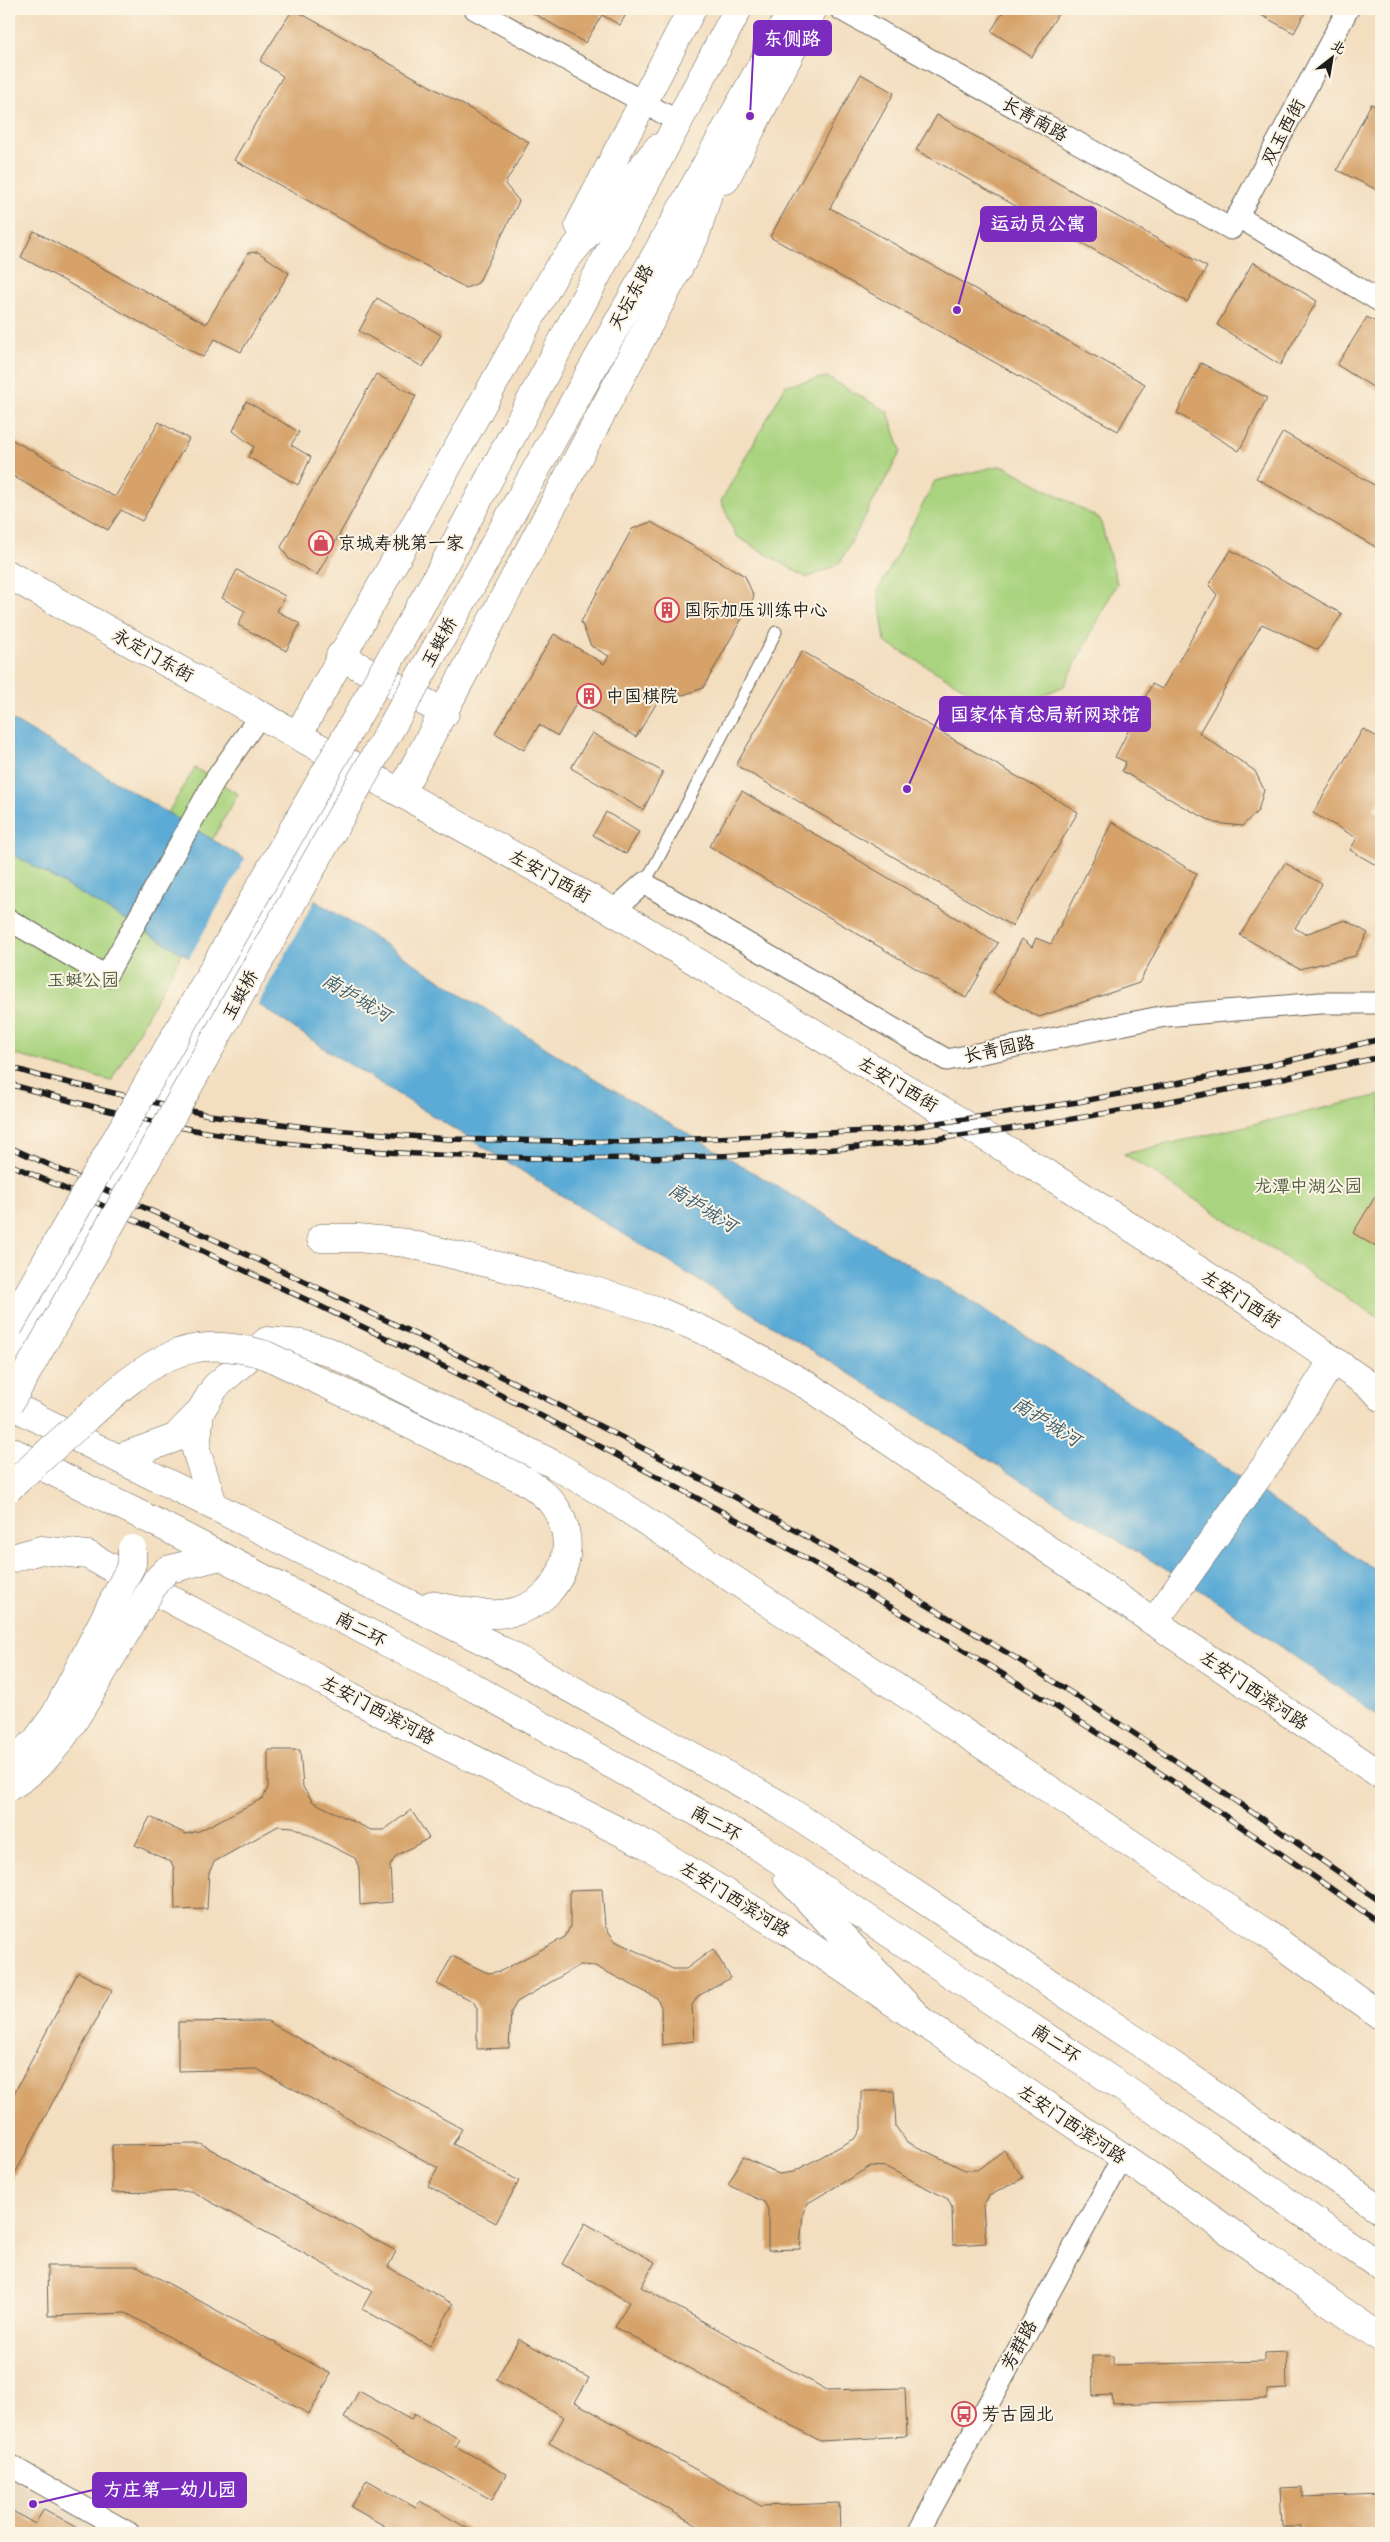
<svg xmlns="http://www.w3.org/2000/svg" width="1390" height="2542" viewBox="0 0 1390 2542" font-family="Mynerve,'LXGW WenKai TC',sans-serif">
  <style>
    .built { fill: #e4d0b4 }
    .green { fill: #a9d37e; stroke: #62784d }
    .water { fill: #5cabd6; stroke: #3c6479 }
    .pier { fill: #f3dec0 }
    .building { fill: #d6a269 }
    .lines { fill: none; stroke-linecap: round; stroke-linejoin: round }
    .lane-casing { stroke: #676055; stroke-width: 13 }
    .street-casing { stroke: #676055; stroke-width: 23 }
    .secondary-casing { stroke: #676055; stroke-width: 29 }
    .primary-casing { stroke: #676055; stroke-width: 29 }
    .highway-casing { stroke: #676055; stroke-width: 29 }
    .lane { stroke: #fff; stroke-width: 11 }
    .street { stroke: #fff; stroke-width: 21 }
    .secondary { stroke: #fff; stroke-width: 28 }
    .primary { stroke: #fff; stroke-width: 28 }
    .highway { stroke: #fff; stroke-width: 28 }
    .rail-casing { stroke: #1c1c1c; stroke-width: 5.5 }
    .rail { stroke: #fcf5e5; stroke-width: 4; stroke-dasharray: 11; stroke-linecap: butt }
    .primary-bridge-casing { stroke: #676055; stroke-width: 29; stroke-linecap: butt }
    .highway-bridge-casing { stroke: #676055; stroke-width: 29; stroke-linecap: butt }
    .primary-bridge { stroke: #fff; stroke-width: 28 }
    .highway-bridge { stroke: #fff; stroke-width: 28 }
    .labels { text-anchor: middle; stroke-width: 4; stroke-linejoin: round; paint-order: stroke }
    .street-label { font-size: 18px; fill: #1c1c1c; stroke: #fcf5e5 }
    .poi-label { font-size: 18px; fill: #1c1c1c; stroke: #fcf5e5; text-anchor: start }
    .park-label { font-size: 18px; fill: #4d5c3e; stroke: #fcf5e5 }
    .water-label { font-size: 19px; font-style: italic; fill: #395c70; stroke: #fcf5e5 }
    .leader { fill: none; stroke: #7b2cbf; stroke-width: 2 }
    .callout-dot { fill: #7b2cbf; stroke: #fcf5e5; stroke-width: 2 }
    .callout { fill: #7b2cbf; stroke: #7b2cbf; stroke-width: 2 }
    .callout-label { font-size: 19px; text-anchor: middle; font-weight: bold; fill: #fff }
  </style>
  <rect width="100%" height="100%" fill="#fcf5e5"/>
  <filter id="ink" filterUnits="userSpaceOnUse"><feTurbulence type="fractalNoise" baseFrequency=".02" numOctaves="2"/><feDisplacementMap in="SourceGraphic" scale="10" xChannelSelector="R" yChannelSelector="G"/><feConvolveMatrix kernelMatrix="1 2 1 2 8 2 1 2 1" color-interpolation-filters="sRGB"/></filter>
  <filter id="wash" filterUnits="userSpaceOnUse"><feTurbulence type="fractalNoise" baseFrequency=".0096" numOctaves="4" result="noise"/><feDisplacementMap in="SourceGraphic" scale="20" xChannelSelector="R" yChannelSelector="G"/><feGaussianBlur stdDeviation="1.12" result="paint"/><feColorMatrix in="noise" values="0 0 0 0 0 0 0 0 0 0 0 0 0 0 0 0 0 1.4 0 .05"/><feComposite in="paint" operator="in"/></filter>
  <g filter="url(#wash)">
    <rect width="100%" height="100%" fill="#f3dec0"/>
    <polygon class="built" points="9,2477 106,2532 105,2533 9,2533"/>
    <g class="green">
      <polygon points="827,377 888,412 901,451 839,564 807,578 736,536 721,501 786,385"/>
      <polygon points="998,466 1006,467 1100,519 1117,583 1064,686 1005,712 885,642 878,591 935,481"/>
      <polygon points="195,768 238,794 157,938 182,953 111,1081 9,1053 9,852 109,910"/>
      <polygon points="1381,1095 1381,1319 1124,1154"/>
    </g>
    <polygon class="water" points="9,718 342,917 587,1074 984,1309 1140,1409 1381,1574 1381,1718 1220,1603 333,1054 182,953 9,852"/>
    <polygon class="pier" points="246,857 316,898 257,1006 188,960"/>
    <g id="blocks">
      <g class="building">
        <polygon points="293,9 529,142 505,184 519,201 478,283 466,288 234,160 283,76 260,61"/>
        <polygon points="526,9 629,9 620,25 602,15 585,43"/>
        <polygon points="1005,9 1061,9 1032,57 991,31"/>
        <polygon points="1250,9 1307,9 1294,33"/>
        <polygon points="861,74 894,93 830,208 1145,384 1118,431 770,237"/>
        <polygon points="1371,104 1381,109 1381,192 1337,170"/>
        <polygon points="937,115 1207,267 1187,302 916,150"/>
        <polygon points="34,231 206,324 248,253 258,252 289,273 241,352 215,339 203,357 21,257"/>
        <polygon points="1253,262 1317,301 1280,365 1217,325"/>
        <polygon points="377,298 441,335 423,367 359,331"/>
        <polygon points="1367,317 1381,325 1381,392 1337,365"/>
        <polygon points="1201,363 1267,398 1239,451 1177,413"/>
        <polygon points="376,374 416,396 317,575 289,559 281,547"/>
        <polygon points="246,401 299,432 291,445 311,457 298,485 248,457 254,447 233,431"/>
        <polygon points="159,422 189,439 142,521 121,510 108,530 9,474 9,438 115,497"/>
        <polygon points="1283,432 1381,489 1381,550 1256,478"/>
        <polygon points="651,522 745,576 754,597 703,688 683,695 665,689 636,737 577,702 558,736 539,725 524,750 495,733 554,634 604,664 609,656 591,646 581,622 632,529"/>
        <polygon points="1231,550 1342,614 1318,650 1262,624 1199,733 1255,771 1264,790 1258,811 1242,826 1215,823 1182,806 1122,771 1126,762 1115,757 1152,684 1162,689 1217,595 1209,585"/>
        <polygon points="237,570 285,596 277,611 300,624 286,651 238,625 245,611 222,598"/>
        <polygon points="802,651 1078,812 1012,926 736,765"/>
        <polygon points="1363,729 1381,739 1381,797 1373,810 1381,815 1381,868 1350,850 1357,838 1313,813"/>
        <polygon points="592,733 663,772 643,810 571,768"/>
        <polygon points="742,791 998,943 966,998 709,846"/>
        <polygon points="606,812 639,832 626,854 593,835"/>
        <polygon points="1112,822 1197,874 1139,983 1039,1017 993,993 1022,939 1032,947 1036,938 1051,944"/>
        <polygon points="1285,863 1322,884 1295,928 1305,934 1345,920 1368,933 1355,956 1299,969 1240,935"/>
        <polygon points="1381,1187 1381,1250 1353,1233"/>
        <polygon points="268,1750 300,1750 303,1787 313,1802 371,1830 384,1830 411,1810 429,1838 396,1856 390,1866 392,1902 360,1905 359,1868 355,1858 293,1827 278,1826 214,1862 209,1873 207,1909 175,1910 174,1868 171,1862 135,1845 150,1817 186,1834 199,1831 263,1798 268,1788"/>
        <polygon points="602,1889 605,1926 615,1941 673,1969 686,1969 713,1949 731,1978 698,1996 692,2005 694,2041 662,2045 661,2007 657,1998 595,1966 580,1965 517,2002 511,2012 509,2048 477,2049 477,2008 473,2001 437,1984 452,1956 488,1973 501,1971 565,1937 570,1927 570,1890"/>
        <polygon points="78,1972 112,1990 9,2185 9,2103"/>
        <polygon points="267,2021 462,2129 453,2144 519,2181 496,2223 428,2186 438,2168 257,2069 178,2071 178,2022"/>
        <polygon points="861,2091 894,2091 896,2127 907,2142 965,2170 977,2170 1004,2150 1023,2178 989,2196 983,2206 986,2243 953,2245 952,2208 948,2199 886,2167 871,2166 808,2203 803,2213 800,2249 768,2250 768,2209 764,2202 728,2185 743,2157 779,2174 793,2172 856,2138 861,2129"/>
        <polygon points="201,2144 396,2251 388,2267 453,2304 430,2346 362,2309 372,2291 191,2191 112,2193 112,2145"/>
        <polygon points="585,2223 655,2262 641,2287 827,2390 905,2388 907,2436 820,2441 615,2327 629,2302 562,2264"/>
        <polygon points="47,2266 137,2266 331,2374 309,2414 126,2313 48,2316"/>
        <polygon points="519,2339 589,2378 575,2402 761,2506 839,2503 840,2533 711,2533 549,2443 564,2417 496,2380"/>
        <polygon points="1286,2352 1287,2389 1267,2390 1267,2399 1113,2404 1112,2395 1093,2396 1092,2356 1113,2356 1113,2365 1265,2361 1265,2353"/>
        <polygon points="359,2391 411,2420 414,2414 459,2439 455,2446 506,2474 492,2500 344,2418"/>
        <polygon points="367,2480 416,2508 420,2501 472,2531 470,2533 397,2533 351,2507"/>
        <polygon points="1302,2487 1302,2497 1381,2494 1381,2533 1301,2533 1301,2527 1282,2527 1280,2488"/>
        <polygon points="9,2509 35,2524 44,2509 87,2533 9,2533"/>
      </g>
    </g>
  </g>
  <g filter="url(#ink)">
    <use href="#blocks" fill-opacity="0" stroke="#676055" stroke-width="1"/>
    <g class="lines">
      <defs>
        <polyline id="lane" points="644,883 656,863 776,632"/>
        <g id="street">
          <polyline points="475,9 679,122"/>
          <polyline points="840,9 1231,229 1348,9"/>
          <polyline points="1237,216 1381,302"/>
          <polyline points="613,911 644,883 947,1060 1165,1016 1320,1003 1381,1003"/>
          <polyline points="9,920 106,976 215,780 261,714"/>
          <polyline points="9,2465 129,2533"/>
          <polyline points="918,2533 1123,2157"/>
        </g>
        <g id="secondary">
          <polyline points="725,180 813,9"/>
          <polyline points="579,225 692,9"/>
          <polyline points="9,575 613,911 1065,1185 1267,1314 1373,1388 1381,1397"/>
          <polyline points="340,656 445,713"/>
          <polyline points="298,735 557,270 658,148"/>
          <polyline points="401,792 695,237 722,148"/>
          <polyline points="321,1238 358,1238 406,1243 575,1285 656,1310 725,1340 810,1387 1154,1622"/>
          <polyline points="1333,1360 1272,1457 1154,1622 1381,1775"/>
          <polyline points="9,1364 114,1175 351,764"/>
          <polyline points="200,1412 215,1387 267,1341 302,1344 328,1351 553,1464 605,1494 1267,1934 1381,2016"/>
          <polyline points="9,1559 41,1550 88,1555 395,1720 647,1845 786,1930 1123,2157 1381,2338"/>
        </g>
        <g id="primary">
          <polyline points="441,570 738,9"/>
          <polyline points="471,586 793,9"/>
        </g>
        <g id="highway">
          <polyline points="9,1404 492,1645 782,1806 1152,2051 1381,2210"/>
          <polyline points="200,1412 196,1450 213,1504"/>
          <polyline points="9,1450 163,1526 471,1686 758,1846 1126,2090 1381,2267"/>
          <polyline points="119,1458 175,1438 200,1412"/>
          <polyline points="167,1570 220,1556"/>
          <path d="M431,1605c28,5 58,14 86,6 45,-14 64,-64 38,-104 -8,-12 -20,-20 -31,-27"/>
          <polyline points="788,1878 924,2024"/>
        </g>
      </defs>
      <use href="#lane" class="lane-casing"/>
      <use href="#street" class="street-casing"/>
      <use href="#secondary" class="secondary-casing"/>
      <use href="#primary" class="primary-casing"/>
      <use href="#highway" class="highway-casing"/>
      <use href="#lane" class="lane"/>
      <use href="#street" class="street"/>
      <use href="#secondary" class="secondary"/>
      <use href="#primary" class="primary"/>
      <use href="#highway" class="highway"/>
      <defs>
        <g id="rail">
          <polyline points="9,1067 40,1076 209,1115 321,1129 447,1139 629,1142 892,1130 1078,1102 1275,1064 1381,1039"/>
          <path d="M9,1084c64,18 130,36 196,48 108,18 218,24 327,26 125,2 251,-2 376,-16 159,-17 317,-51 473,-85"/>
          <path d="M9,1147c343,152 684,314 1005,510 125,77 247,160 367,245"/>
          <path d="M9,1164c480,210 946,454 1372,760"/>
        </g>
      </defs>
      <use href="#rail" class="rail-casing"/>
      <use href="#rail" class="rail"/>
      <defs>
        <g id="primary-bridge">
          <polyline points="9,1327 441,570"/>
          <polyline points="9,1404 471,586"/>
        </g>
        <g id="highway-bridge">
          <path d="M9,1488c26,-24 52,-48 79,-71 57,-52 96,-87 178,-62l258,125"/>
          <polyline points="9,1764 36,1741 55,1715 132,1564 132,1549"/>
          <path d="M9,1787c45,-26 68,-70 93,-114 18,-30 36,-61 54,-92l11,-11"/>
        </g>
      </defs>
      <use href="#primary-bridge" class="primary-bridge-casing"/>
      <use href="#highway-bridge" class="highway-bridge-casing"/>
      <use href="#primary-bridge" class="primary-bridge"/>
      <use href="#highway-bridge" class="highway-bridge"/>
    </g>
  </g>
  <defs>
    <symbol id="shop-ring" viewBox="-11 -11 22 22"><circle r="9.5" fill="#fcf5e5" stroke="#d1495b" stroke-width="1.5"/><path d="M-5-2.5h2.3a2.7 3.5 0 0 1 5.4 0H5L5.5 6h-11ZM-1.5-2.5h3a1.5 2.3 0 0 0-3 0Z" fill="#d1495b"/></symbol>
    <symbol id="building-ring" viewBox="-11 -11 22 22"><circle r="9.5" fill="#fcf5e5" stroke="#d1495b" stroke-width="1.5"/><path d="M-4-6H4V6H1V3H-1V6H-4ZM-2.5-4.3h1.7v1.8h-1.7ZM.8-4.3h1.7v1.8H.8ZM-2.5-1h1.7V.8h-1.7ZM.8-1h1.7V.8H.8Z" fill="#d1495b"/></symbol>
    <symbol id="bus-ring" viewBox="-11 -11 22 22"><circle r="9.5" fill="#fcf5e5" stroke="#d1495b" stroke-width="1.5"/><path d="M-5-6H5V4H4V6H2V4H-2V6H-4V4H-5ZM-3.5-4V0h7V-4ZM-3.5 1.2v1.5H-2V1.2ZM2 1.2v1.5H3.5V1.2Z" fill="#d1495b"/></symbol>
  </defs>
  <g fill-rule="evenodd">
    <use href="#shop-ring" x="307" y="529" width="28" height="28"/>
    <use href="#building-ring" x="653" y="596" width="28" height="28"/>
    <use href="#building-ring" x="575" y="682" width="28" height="28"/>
    <use href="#bus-ring" x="950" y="2400" width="28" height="28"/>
  </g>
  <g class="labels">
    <g class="street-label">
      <text transform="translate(1035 119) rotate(29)" y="6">长青南路</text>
      <text transform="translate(1283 132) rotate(-62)" y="6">双玉西街</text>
      <text transform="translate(631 297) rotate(-61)" y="6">天坛东路</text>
      <text transform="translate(439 642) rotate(-61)" y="6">玉蜓桥</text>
      <text transform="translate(153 655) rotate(29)" y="6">永定门东街</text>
      <text transform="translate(550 876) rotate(29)" y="6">左安门西街</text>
      <text transform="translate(240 995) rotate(-61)" y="6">玉蜓桥</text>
      <text transform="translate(999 1049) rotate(-12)" y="6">长青园路</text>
      <text transform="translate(898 1084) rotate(31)" y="6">左安门西街</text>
      <text transform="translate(1241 1299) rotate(33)" y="6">左安门西街</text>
      <text transform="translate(361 1629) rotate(28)" y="6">南二环</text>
      <text transform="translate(1254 1690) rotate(34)" y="6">左安门西滨河路</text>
      <text transform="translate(378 1710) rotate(28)" y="6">左安门西滨河路</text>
      <text transform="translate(716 1823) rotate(29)" y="6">南二环</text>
      <text transform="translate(735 1899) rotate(32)" y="6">左安门西滨河路</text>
      <text transform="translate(1056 2043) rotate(34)" y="6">南二环</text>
      <text transform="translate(1072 2124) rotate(34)" y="6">左安门西滨河路</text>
      <text transform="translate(1019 2345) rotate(-61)" y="6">芳群路</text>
    </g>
    <g class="poi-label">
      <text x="338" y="549">京城寿桃第一家</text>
      <text x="684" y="616">国际加压训练中心</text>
      <text x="606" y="702">中国棋院</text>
      <text x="982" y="2420">芳古园北</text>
    </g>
    <g class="park-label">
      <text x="83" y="986">玉蜓公园</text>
      <text x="1308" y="1192">龙潭中湖公园</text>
    </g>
    <g class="water-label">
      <text transform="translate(357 997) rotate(31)" y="7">南护城河</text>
      <text transform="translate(703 1207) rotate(32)" y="7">南护城河</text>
      <text transform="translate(1047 1421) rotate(32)" y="7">南护城河</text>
    </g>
  </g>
  <path class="leader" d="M750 116L754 38M957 310L981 224M907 789L940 714M33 2504L93 2490"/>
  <g class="callout-dot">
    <circle cx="750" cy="116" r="5"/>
    <circle cx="957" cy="310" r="5"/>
    <circle cx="907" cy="789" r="5"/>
    <circle cx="33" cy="2504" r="5"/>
  </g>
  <g class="callout">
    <rect x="754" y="21" width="77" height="34" rx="5"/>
    <rect x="981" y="207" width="115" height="34" rx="5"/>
    <rect x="940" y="697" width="210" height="34" rx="5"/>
    <rect x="93" y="2473" width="153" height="34" rx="5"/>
  </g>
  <g class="callout-label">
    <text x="792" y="45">东侧路</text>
    <text x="1038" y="230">运动员公寓</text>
    <text x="1045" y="721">国家体育总局新网球馆</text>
    <text x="170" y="2496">方庄第一幼儿园</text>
  </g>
  <rect width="1390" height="2542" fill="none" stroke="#fcf5e5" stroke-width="30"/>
  <g transform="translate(1332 58) rotate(31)" stroke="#fcf5e5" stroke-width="4" paint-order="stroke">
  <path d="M0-4L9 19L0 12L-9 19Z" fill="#1c1c1c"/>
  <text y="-8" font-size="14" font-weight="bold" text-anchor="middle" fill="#1c1c1c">北</text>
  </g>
</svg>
